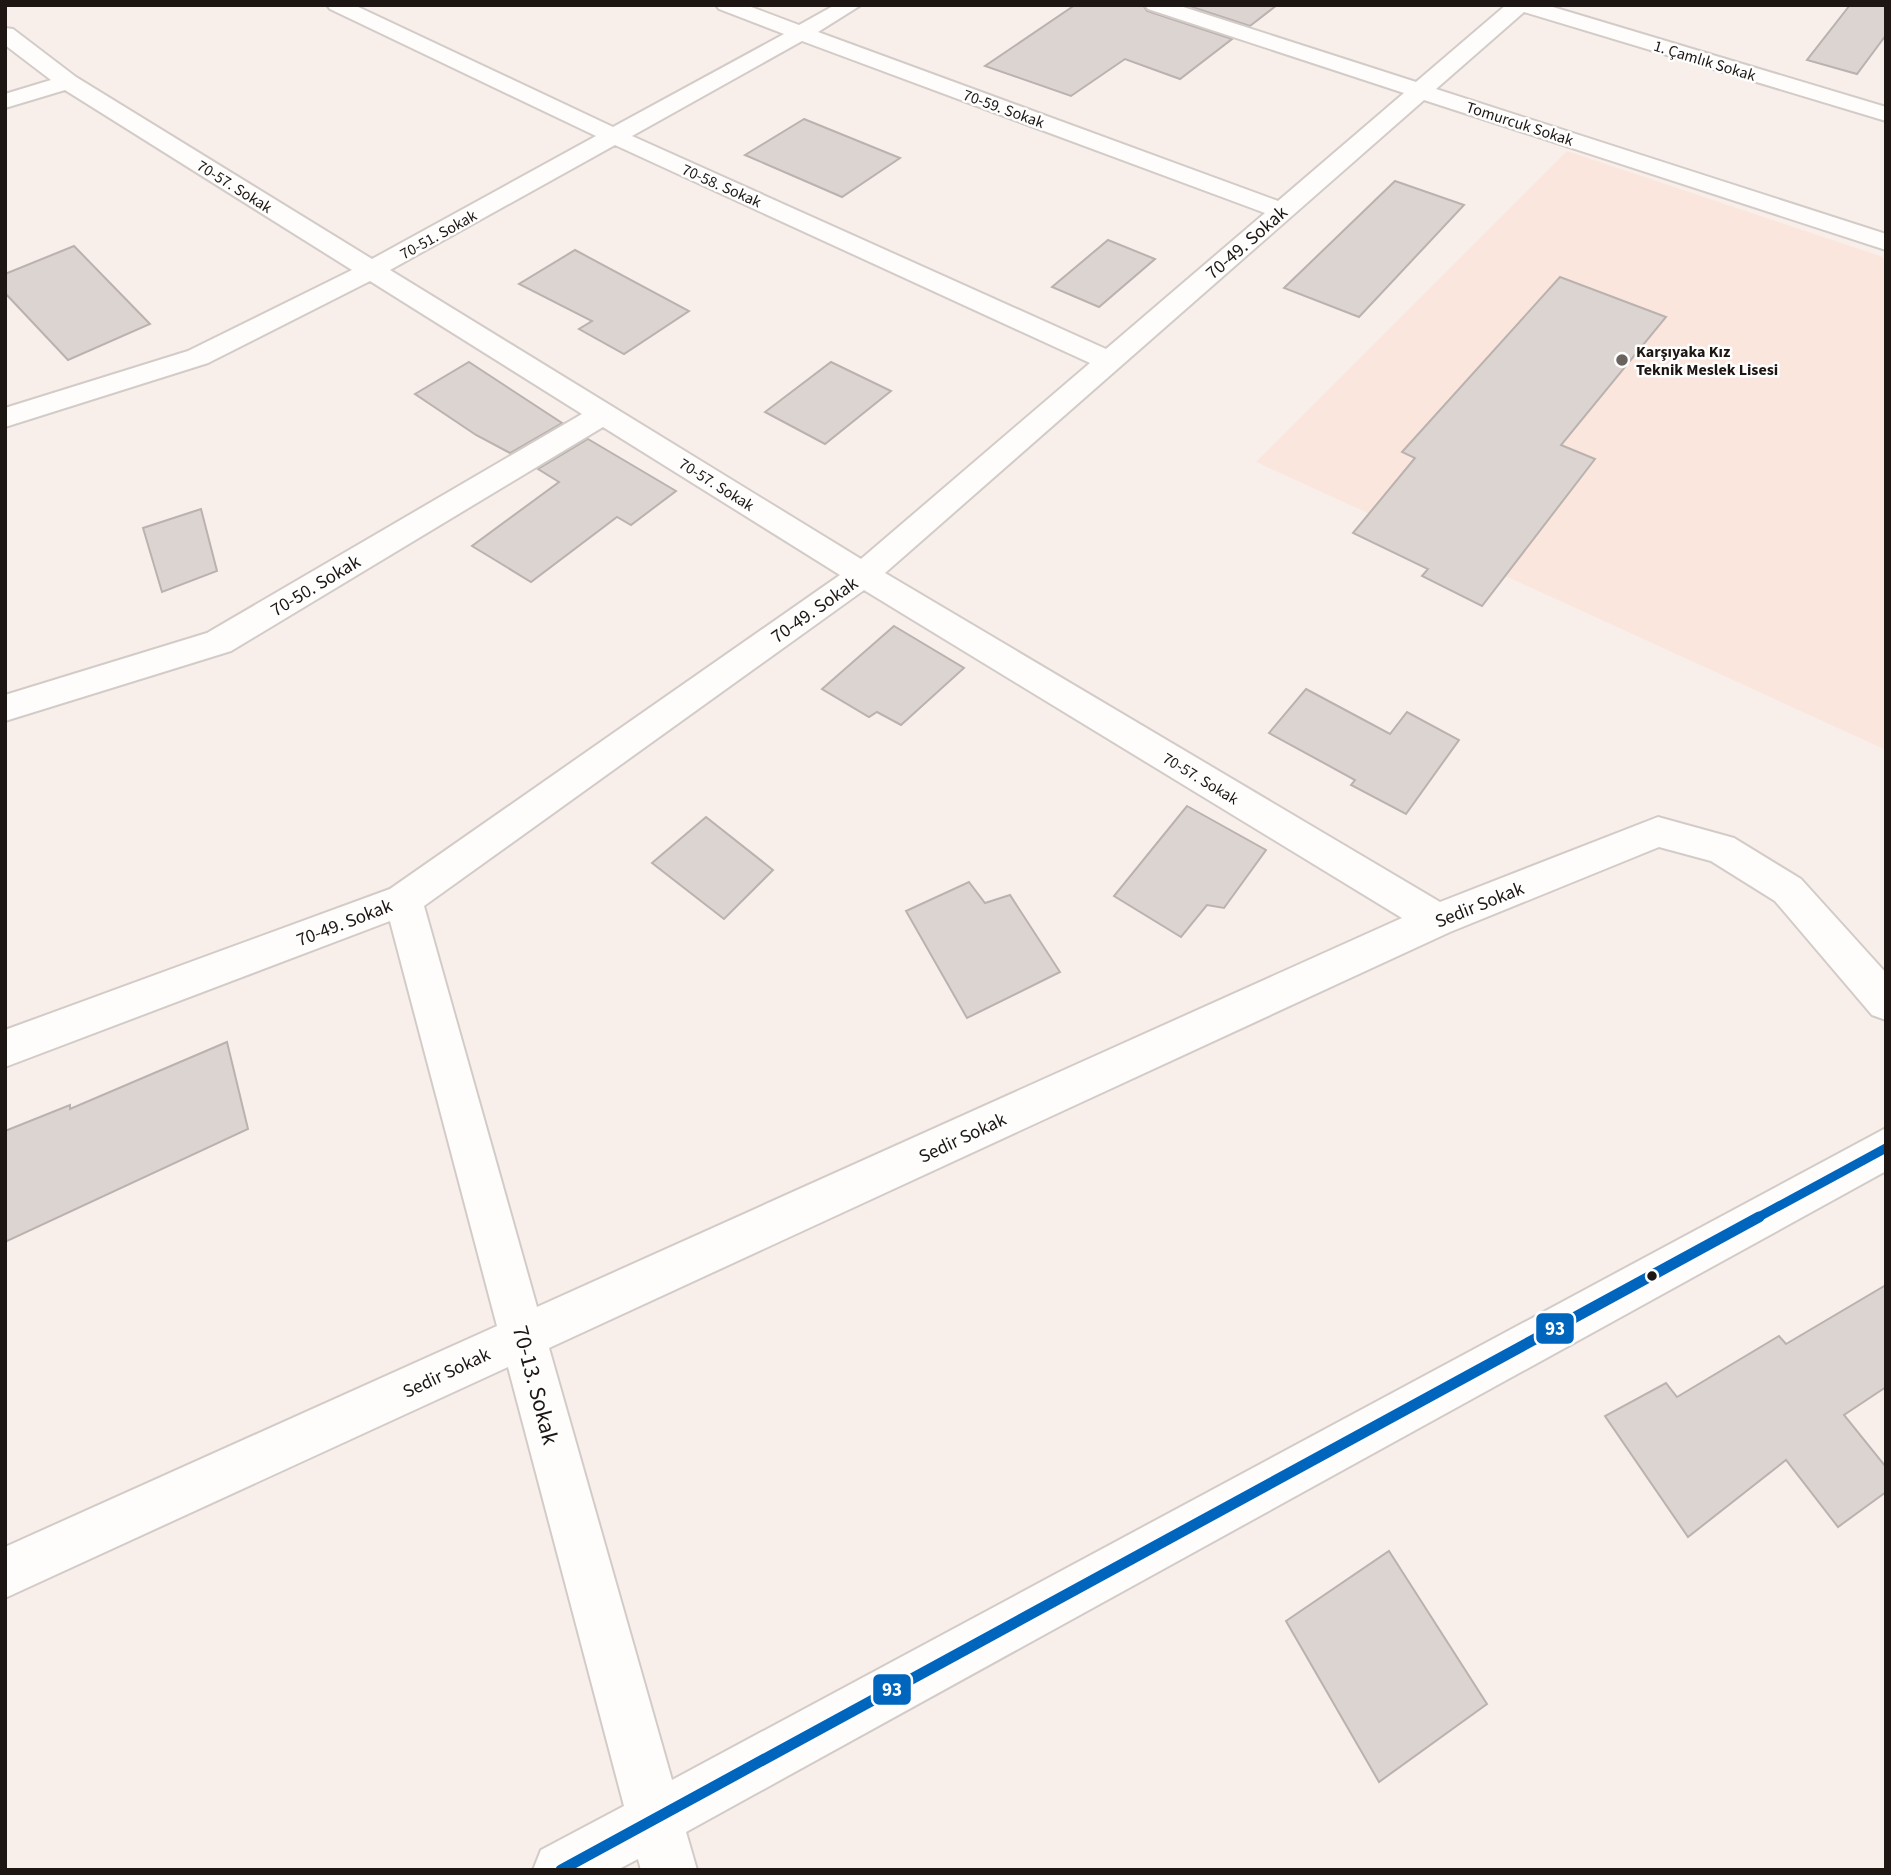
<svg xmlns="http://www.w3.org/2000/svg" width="1891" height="1875" viewBox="0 0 1891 1875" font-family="'Source Sans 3',sans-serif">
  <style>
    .built { fill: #fbe6de }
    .building { fill: #dcd4d0; stroke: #bab2af; stroke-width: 2 }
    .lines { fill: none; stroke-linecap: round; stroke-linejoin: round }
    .street-casing { stroke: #d3cbc7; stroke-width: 4 }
    .street { fill: #fefdfc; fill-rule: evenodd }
    .bus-1-far1-casing { stroke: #fefefe; stroke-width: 14 }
    .bus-1-casing { stroke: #fefefe; stroke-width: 17 }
    .bus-1-far1 { stroke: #0065bd; stroke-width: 9 }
    .bus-1 { stroke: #0065bd; stroke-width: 11 }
    .poi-dot { fill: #6a625f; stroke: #fefefe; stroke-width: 2.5 }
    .bus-dot { fill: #1d1613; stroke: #fefefe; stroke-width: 2.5 }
    .labels { text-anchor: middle; stroke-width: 5; stroke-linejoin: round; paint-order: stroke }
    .far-street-label { font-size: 16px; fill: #1d1613; stroke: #fefefe }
    .far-poi-label { font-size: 16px; font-weight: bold; fill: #1d1613; stroke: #fefefe; text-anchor: start }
    .street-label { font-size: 19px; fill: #1d1613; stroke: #fefefe }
    .near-street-label { font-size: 23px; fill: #1d1613; stroke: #fefefe }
    .line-badge { stroke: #fefefe; stroke-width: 2.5 }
    .badge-label { font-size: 19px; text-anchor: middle; font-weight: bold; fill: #fff }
  </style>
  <rect width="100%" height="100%" fill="#f8efeb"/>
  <polygon class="built" points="1567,151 1886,258 1886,750 1256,462"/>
  <g class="building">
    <polygon points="1075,5 1143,5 1147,11 1232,39 1180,79 1125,59 1071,96 985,66"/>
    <polygon points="1186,5 1277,5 1250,26"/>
    <polygon points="1850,5 1886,5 1886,35 1857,74 1807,60"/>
    <polygon points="804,119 900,158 842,197 745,155"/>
    <polygon points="1395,181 1464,205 1359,317 1284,288"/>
    <polygon points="1108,240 1155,259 1099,307 1052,287"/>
    <polygon points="74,246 150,324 68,360 5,293 5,274"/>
    <polygon points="575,250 689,311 624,354 579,329 592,321 519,284"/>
    <polygon points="1560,277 1666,317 1561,445 1595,459 1482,606 1422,576 1428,569 1353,533 1415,458 1402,452"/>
    <polygon points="469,362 562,423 510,453 476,435 415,394"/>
    <polygon points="831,362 891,391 825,444 765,412"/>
    <polygon points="588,439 676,491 631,525 617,517 531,582 472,546 559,482 538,469"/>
    <polygon points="201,509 217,571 162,592 143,528"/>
    <polygon points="894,626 964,668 901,725 877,712 869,717 822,689"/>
    <polygon points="1306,689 1390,734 1407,712 1459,740 1406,814 1351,785 1355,780 1269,733"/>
    <polygon points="1187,806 1266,850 1224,908 1207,905 1181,937 1114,896"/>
    <polygon points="706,817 773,870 724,919 652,863"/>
    <polygon points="969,882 985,903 1010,895 1060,972 967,1018 906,911"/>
    <polygon points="227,1042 248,1129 5,1242 5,1131 70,1105 70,1109"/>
    <polygon points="1886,1285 1886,1387 1844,1415 1886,1467 1886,1492 1838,1527 1786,1460 1688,1537 1605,1416 1666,1383 1677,1397 1779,1336 1786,1344"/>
    <polygon points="1389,1551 1487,1704 1379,1782 1286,1621"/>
  </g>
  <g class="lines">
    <defs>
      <path id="street" d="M327,5h27l259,122 171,-93 -65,-25 -3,-4h30l53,20 36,-20h26l-43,27 460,169 126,-108 -256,-84 -3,-4h32l239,77 90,-77h40l340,102v14l-362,-109 -88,77 450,145v16l-462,-150 -539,473 555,329 218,-85 76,21 67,41 85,94v47l-14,-5 -97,-114 -64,-40 -52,-14 -209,85 -901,416 123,432 1214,-652v43l-1200,661 11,38h-56l-3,-11 -21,11h-84l8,-20 83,-44 -116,-439 -503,231v-51l492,-221 -107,-405 -385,146v-37l385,-141 450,-314 -237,-148 -372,224 -226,70v-26l202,-62 375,-219 -212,-133 -162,82 -203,64v-19l183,-57 164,-81 -287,-180 -60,18v-14l46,-14 -46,-35v-17l8,1 63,48 296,182 224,-123 -266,-127zM802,41l463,172 -159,136 -474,-213zM615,145l475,218 -229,196 -471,-289zM864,590l538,328 -865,389 -113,-401z"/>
    </defs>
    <use href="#street" class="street-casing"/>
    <use href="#street" class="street"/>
    <defs>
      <polyline id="bus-1-far1" points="1755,1219 1886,1148"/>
      <polyline id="bus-1" points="561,1870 1759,1217"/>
    </defs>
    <use href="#bus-1-far1" class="bus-1-far1-casing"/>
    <use href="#bus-1" class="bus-1-casing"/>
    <use href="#bus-1-far1" class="bus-1-far1"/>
    <use href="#bus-1" class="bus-1"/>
  </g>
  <circle class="poi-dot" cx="1622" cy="360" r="7"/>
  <circle class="bus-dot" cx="1652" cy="1276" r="6"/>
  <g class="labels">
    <g class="far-street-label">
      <text transform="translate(1705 60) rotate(17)" y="6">1. Çamlık Sokak</text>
      <text transform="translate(1004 108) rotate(20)" y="6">70-59. Sokak</text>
      <text transform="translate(1520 123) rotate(18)" y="6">Tomurcuk Sokak</text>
      <text transform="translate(722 185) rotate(24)" y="6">70-58. Sokak</text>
      <text transform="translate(235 186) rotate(32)" y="6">70-57. Sokak</text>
      <text transform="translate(438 234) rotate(-29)" y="6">70-51. Sokak</text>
      <text transform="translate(717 484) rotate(32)" y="6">70-57. Sokak</text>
      <text transform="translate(1201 778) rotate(31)" y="6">70-57. Sokak</text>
    </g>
    <g class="far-poi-label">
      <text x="1636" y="357">Karşıyaka Kız<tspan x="1636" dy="18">Teknik Meslek Lisesi</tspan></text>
    </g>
    <g class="street-label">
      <text transform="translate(1246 242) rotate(-41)" y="7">70-49. Sokak</text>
      <text transform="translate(315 585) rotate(-31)" y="7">70-50. Sokak</text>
      <text transform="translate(814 609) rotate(-35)" y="7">70-49. Sokak</text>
      <text transform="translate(1479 904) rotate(-22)" y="7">Sedir Sokak</text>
      <text transform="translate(344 922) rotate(-21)" y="7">70-49. Sokak</text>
      <text transform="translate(962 1137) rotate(-25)" y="7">Sedir Sokak</text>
      <text transform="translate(446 1372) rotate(-25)" y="7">Sedir Sokak</text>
    </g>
    <g class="near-street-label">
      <text transform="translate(536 1385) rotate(75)" y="8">70-13. Sokak</text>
    </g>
  </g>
  <g class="line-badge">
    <rect x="1535" y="1312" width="40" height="33" rx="7" fill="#0065bd"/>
    <rect x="872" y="1673" width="40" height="33" rx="7" fill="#0065bd"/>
  </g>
  <g class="badge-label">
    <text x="1555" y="1335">93</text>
    <text x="892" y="1696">93</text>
  </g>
  <rect width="1891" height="1875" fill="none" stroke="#1d1613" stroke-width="14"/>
</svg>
